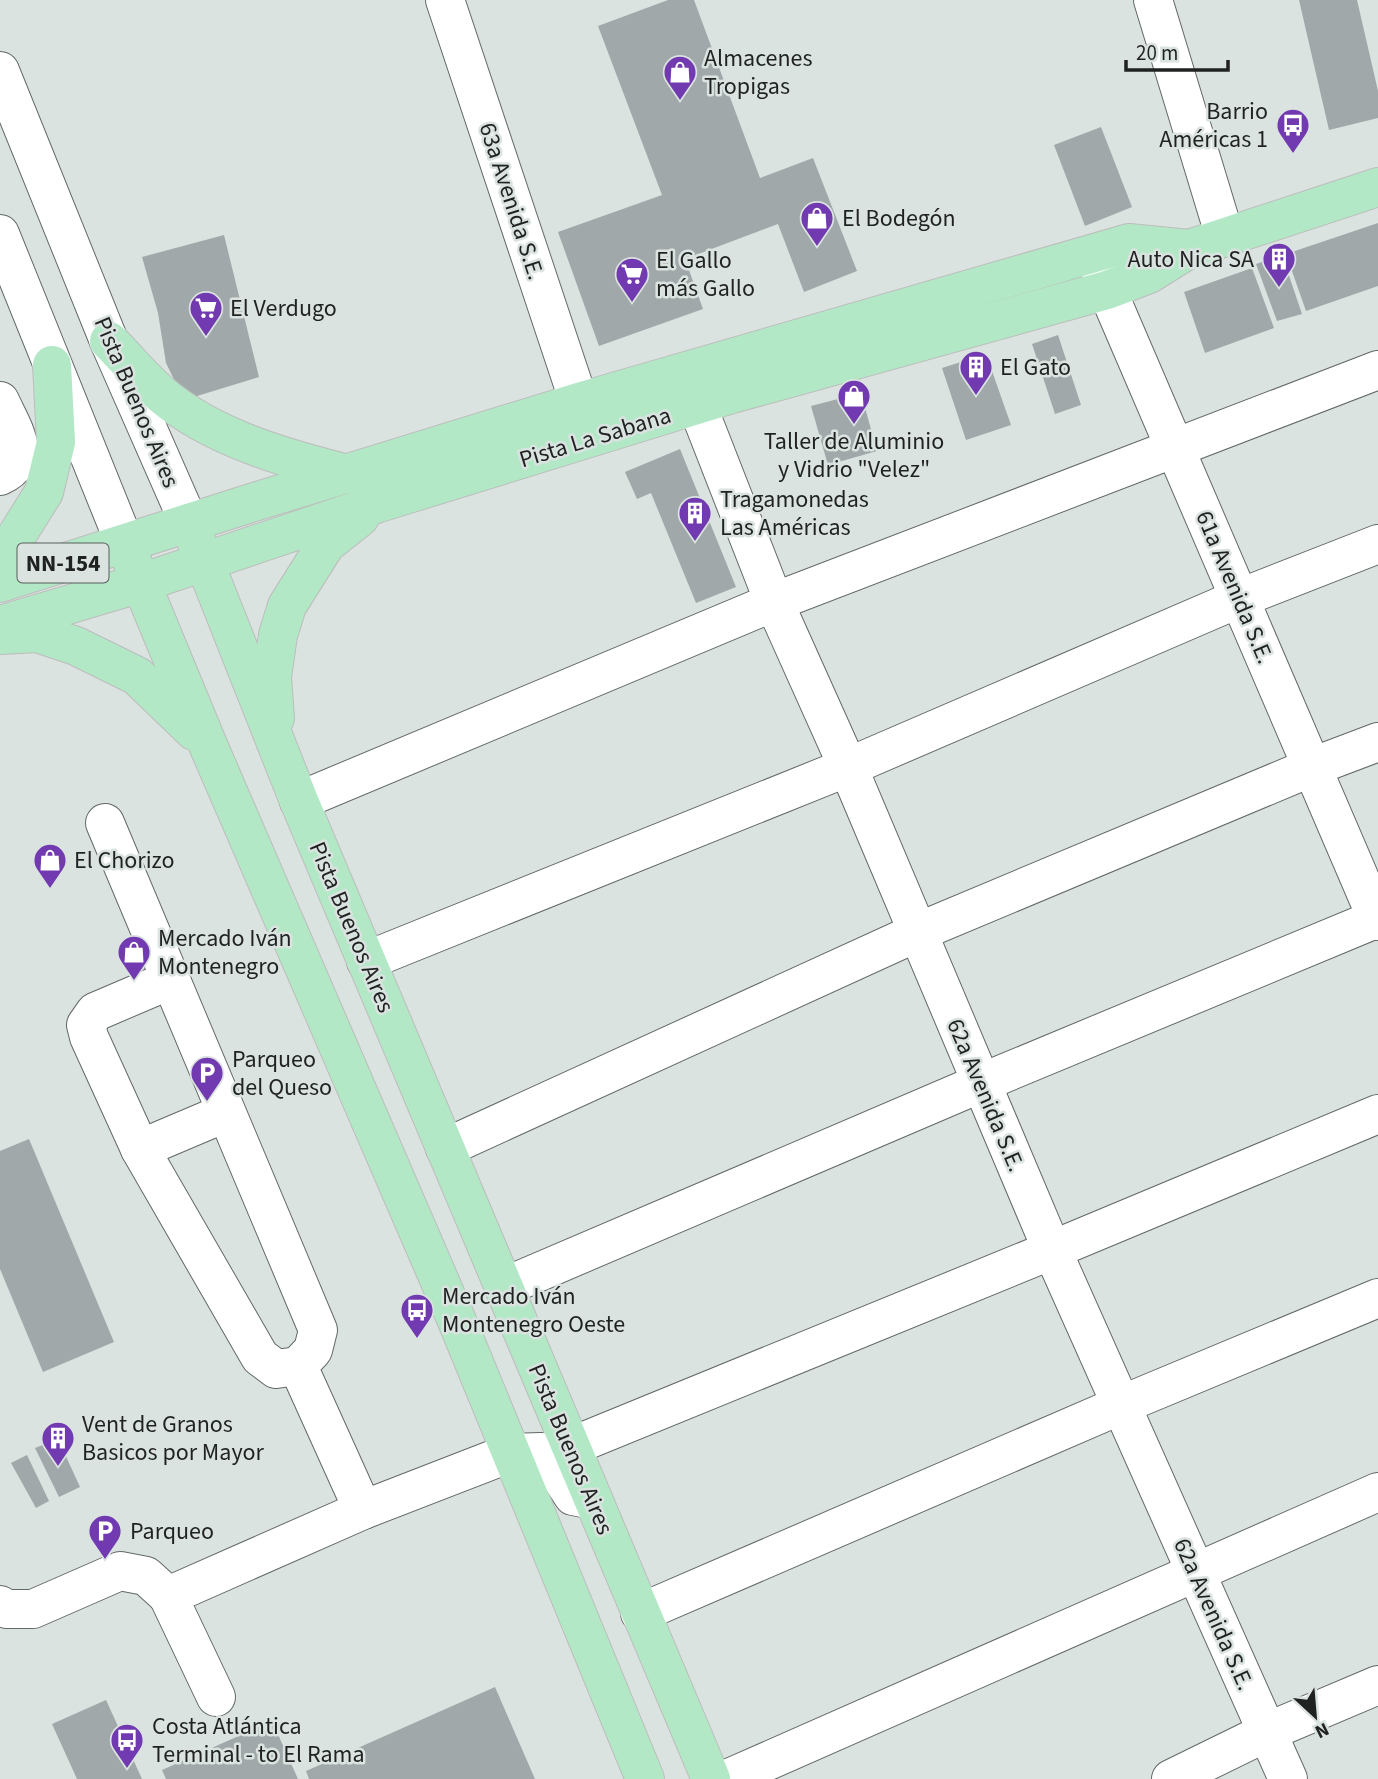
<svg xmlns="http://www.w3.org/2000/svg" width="1378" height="1779" viewBox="0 0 1378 1779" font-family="'Source Sans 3',sans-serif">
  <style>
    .building { fill: #a0a8a9 }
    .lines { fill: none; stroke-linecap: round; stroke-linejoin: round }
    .minor-casing { stroke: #626967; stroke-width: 40 }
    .major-casing { stroke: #bcbdbc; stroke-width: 40 }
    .minor { stroke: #fff; stroke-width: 38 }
    .major { stroke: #b3e8c6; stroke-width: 38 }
    .labels { text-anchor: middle; stroke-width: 5; stroke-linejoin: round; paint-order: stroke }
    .shield { fill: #dbe3e1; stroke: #575c5b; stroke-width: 2 }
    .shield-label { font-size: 23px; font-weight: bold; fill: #1f2221 }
    .poi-label { font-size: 24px; fill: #1f2221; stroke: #dbe3e1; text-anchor: start }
    .street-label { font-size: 24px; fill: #1f2221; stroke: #dbe3e1 }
  </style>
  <rect width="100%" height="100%" fill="#dbe3e1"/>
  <g class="building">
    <polygon points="668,0 694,0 760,178 813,158 857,271 804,292 778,224 685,259 703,309 599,346 558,232 662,195 598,26"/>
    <polygon points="1299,0 1357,0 1378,91 1378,118 1329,130"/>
    <polygon points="1101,127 1132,207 1085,226 1054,145"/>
    <polygon points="1378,223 1378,286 1306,311 1286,254"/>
    <polygon points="224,235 259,377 184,400 166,363 158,313 142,257"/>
    <polygon points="1282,255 1302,314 1277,321 1256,264"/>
    <polygon points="1252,268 1274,328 1205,353 1184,292"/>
    <polygon points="1058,335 1081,405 1055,414 1032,344"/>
    <polygon points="986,354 1011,425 966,440 942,368"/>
    <polygon points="861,393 877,451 828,465 811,406"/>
    <polygon points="680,449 736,587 696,603 651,493 637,499 625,472"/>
    <polygon points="29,1139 114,1342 43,1372 0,1269 0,1151"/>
    <polygon points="58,1439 80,1487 59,1497 35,1448"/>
    <polygon points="27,1455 49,1501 36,1508 11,1463"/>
    <polygon points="495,1687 535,1779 309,1779 306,1771"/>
    <polygon points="106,1700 142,1779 77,1779 52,1724"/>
    <polygon points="272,1721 298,1779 166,1779 162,1770"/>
  </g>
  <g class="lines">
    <defs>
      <g id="minor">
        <polyline points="445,0 579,402"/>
        <polyline points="1153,0 1225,237"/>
        <polyline points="0,71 109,341 189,523"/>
        <polyline points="0,234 125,544"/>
        <polyline points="1097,259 1107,290 1378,921"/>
        <path d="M0,401c11,25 36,59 0,75"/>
        <polyline points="697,405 774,602 848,767 1052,1250 1288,1779"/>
        <polyline points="299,801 774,602 1378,370"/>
        <polyline points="105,823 318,1330 313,1350 298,1366 363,1510"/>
        <polyline points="366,961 848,767 1240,598 1378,544"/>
        <polyline points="170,980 95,1012 86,1025 89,1037 140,1149 260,1357 276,1369 298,1366"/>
        <polyline points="445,1148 918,932 1312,767 1378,742"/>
        <polyline points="140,1149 225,1113"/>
        <polyline points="504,1287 981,1083 1378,918"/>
        <polyline points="570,1447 1052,1250 1378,1114"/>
        <polyline points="168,1596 216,1697"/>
        <polyline points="0,1605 7,1609 33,1609 120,1571 146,1576 168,1596 363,1510 510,1453 541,1452 550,1460 573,1496 593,1500"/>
        <polyline points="640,1613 1121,1405 1378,1298"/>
        <polyline points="727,1779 1378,1492"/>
        <polyline points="1171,1779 1267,1732 1378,1685"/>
      </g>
      <g id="major">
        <path d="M109,341c18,18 34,38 53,54 51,43 123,63 186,79"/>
        <polyline points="189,523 299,801 711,1779"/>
        <polyline points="125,544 208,745 457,1321 645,1779"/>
        <polyline points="0,562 44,492 56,442 52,365"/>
        <polyline points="0,583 251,503 579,402 1129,243 1189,249"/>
        <polyline points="0,625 141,583 379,503 732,394 1107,290 1149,274 1189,249 1378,187"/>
        <polyline points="0,635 37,633 76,646 137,676 194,731"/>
        <polyline points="275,718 272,677 278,635 287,606 326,544 360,517"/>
      </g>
    </defs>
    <use href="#minor" class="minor-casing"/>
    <use href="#major" class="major-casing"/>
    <use href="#minor" class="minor"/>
    <use href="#major" class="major"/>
  </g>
  <defs>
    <symbol id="shop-pin" viewBox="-11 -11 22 30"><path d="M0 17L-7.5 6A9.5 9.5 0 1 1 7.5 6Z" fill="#723ab0" stroke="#dbe3e1"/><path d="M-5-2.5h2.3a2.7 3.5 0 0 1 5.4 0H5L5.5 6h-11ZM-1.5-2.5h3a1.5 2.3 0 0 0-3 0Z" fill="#fff"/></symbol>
    <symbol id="bus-pin" viewBox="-11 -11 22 30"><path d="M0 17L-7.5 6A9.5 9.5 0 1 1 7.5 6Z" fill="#723ab0" stroke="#dbe3e1"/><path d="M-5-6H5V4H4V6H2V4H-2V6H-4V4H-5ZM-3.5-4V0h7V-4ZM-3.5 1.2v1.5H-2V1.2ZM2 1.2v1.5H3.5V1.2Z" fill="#fff"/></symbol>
    <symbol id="building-pin" viewBox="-11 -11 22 30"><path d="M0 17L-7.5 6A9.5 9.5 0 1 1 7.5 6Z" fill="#723ab0" stroke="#dbe3e1"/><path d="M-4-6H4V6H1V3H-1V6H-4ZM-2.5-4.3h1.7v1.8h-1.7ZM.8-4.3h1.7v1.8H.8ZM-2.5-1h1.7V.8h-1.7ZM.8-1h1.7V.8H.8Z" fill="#fff"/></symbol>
    <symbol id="supermarket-pin" viewBox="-11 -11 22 30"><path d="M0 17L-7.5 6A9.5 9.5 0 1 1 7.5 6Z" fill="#723ab0" stroke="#dbe3e1"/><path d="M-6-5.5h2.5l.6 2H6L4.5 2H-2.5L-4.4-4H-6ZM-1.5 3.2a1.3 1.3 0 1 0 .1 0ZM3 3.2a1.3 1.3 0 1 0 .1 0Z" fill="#fff"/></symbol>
    <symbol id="parking-pin" viewBox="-11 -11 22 30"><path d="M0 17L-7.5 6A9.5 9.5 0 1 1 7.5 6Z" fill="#723ab0" stroke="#dbe3e1"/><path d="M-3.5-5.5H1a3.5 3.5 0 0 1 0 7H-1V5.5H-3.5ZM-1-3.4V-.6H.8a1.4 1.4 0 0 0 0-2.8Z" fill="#fff"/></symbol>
  </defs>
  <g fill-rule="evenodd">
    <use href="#shop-pin" x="661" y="53" width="38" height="52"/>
    <use href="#bus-pin" x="1274" y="106" width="38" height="52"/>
    <use href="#shop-pin" x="798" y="199" width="38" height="52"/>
    <use href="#building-pin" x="1260" y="240" width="38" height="52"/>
    <use href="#supermarket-pin" x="613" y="255" width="38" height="52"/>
    <use href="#supermarket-pin" x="187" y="289" width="38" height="52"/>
    <use href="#building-pin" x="957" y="348" width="38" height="52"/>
    <use href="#shop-pin" x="835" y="377" width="38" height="52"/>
    <use href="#building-pin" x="676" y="494" width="38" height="52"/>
    <use href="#shop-pin" x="31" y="841" width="38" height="52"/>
    <use href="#shop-pin" x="115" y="933" width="38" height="52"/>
    <use href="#parking-pin" x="188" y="1054" width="38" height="52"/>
    <use href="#bus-pin" x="398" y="1291" width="38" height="52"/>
    <use href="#building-pin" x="39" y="1419" width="38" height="52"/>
    <use href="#parking-pin" x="86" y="1512" width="38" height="52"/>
    <use href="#bus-pin" x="108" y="1721" width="38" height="52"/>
  </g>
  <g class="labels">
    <rect class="shield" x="17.5" y="543.5" width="91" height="39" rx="5"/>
    <g class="shield-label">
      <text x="63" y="571">NN-154</text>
    </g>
    <g class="poi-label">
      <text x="704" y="66">Almacenes<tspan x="704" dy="28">Tropigas</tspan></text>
      <text x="1268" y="119" text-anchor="end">Barrio<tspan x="1268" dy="28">Américas 1</tspan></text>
      <text x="842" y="226">El Bodegón</text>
      <text x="1254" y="267" text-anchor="end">Auto Nica SA</text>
      <text x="656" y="268">El Gallo<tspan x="656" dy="28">más Gallo</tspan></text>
      <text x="230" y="316">El Verdugo</text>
      <text x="1000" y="375">El Gato</text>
      <text x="854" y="449" text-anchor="middle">Taller de Aluminio<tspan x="854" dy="28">y Vidrio "Velez"</tspan></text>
      <text x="720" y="507">Tragamonedas<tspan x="720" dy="28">Las Américas</tspan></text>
      <text x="74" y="868">El Chorizo</text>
      <text x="158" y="946">Mercado Iván<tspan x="158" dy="28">Montenegro</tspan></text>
      <text x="232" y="1067">Parqueo<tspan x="232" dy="28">del Queso</tspan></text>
      <text x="442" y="1304">Mercado Iván<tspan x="442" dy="28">Montenegro Oeste</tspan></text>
      <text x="82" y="1432">Vent de Granos<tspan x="82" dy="28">Basicos por Mayor</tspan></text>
      <text x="130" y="1539">Parqueo</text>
      <text x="152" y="1734">Costa Atlántica<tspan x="152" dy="28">Terminal - to El Rama</tspan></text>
    </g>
    <g class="street-label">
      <text transform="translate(512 201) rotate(72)" y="8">63a Avenida S.E.</text>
      <text transform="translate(137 402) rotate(67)" y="8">Pista Buenos Aires</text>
      <text transform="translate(595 437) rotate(-17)" y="8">Pista La Sabana</text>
      <text transform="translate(1235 587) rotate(67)" y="8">61a Avenida S.E.</text>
      <text transform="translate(352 927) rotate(67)" y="8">Pista Buenos Aires</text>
      <text transform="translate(986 1095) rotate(67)" y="8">62a Avenida S.E.</text>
      <text transform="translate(571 1449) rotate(67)" y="8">Pista Buenos Aires</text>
      <text transform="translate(1214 1614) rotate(66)" y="8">62a Avenida S.E.</text>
    </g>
  </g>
  <g transform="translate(1315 1716) rotate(154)" stroke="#dbe3e1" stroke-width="5" paint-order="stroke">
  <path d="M0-5L12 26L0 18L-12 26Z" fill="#1f2221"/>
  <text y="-10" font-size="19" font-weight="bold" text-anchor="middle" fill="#1f2221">N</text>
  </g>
  <path d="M1126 60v10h102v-10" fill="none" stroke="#1f2221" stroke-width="3.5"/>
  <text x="1136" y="60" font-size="21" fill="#1f2221" stroke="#dbe3e1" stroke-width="5" paint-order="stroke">20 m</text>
</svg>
